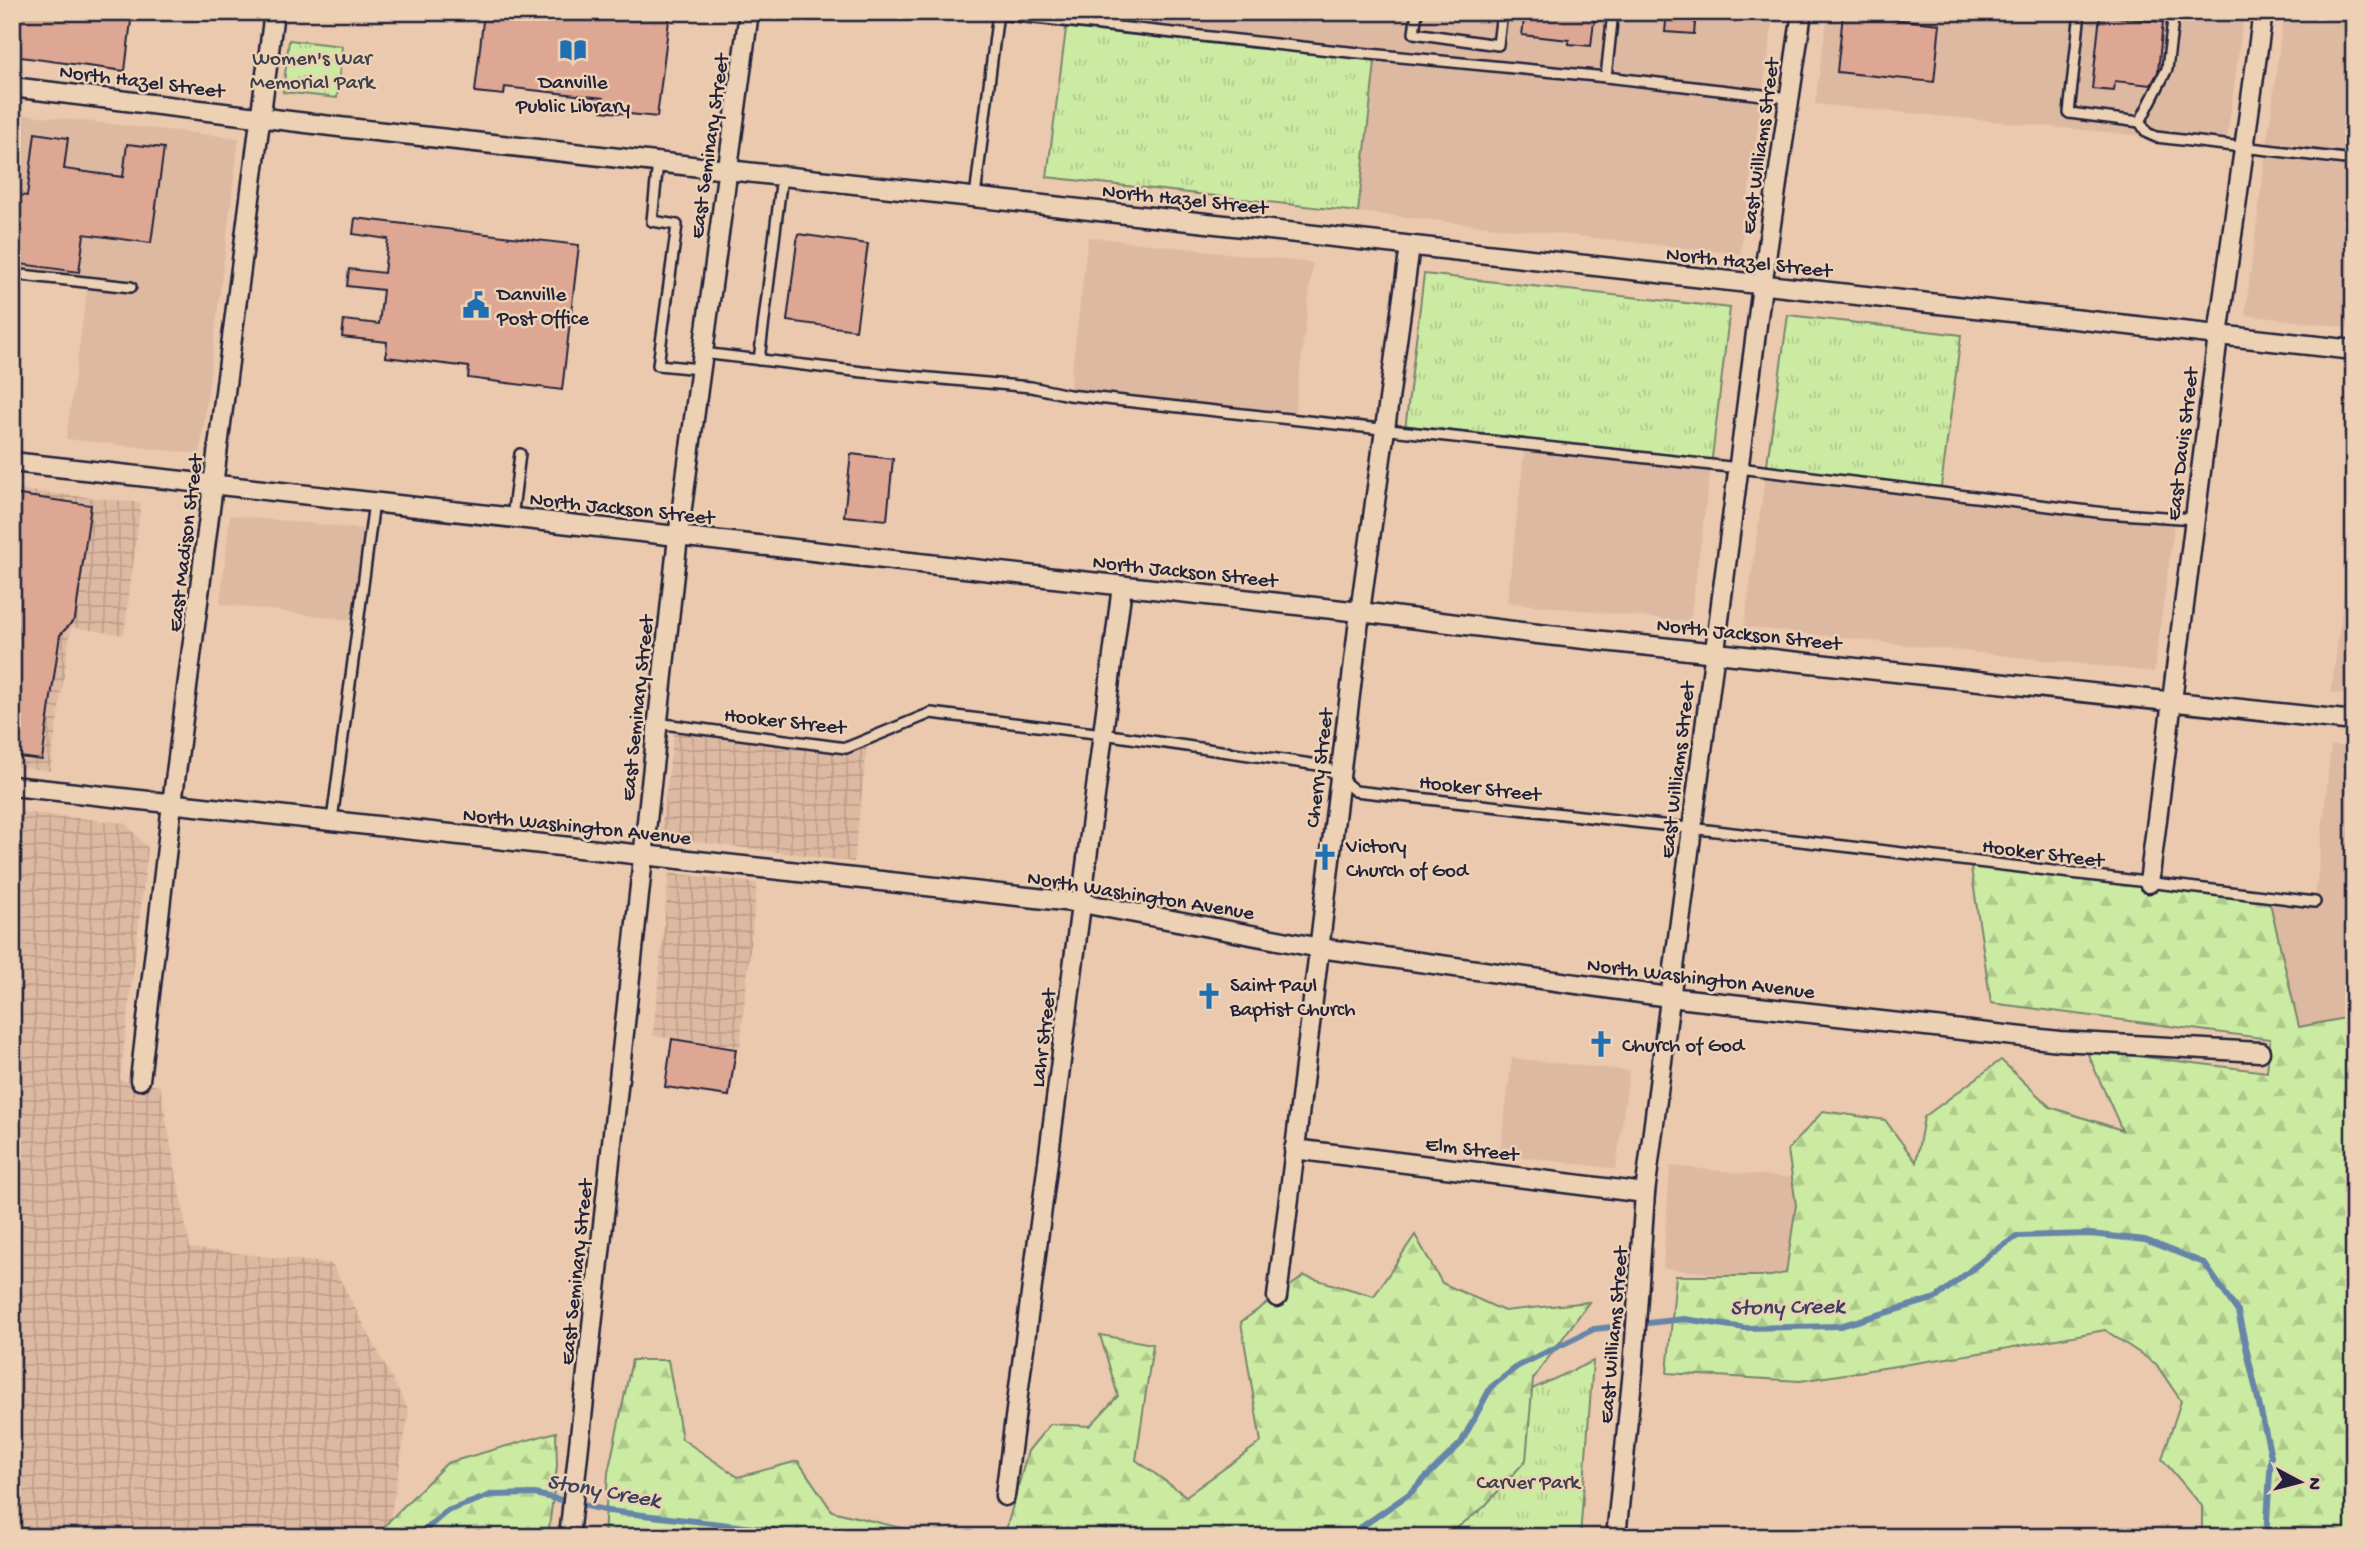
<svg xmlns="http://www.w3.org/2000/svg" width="2366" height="1549" viewBox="0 0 2366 1549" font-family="'Gochi Hand',sans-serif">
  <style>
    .built { fill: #deb9a2 }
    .industrial { fill: url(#industrial-grid) }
    .grass { fill: url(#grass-tufts); stroke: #77866e; stroke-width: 2 }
    .forest { fill: url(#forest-firs); stroke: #77866e; stroke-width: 2 }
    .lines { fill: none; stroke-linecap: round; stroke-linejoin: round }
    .stream { stroke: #6685a8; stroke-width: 6 }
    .building { fill: #dea794; stroke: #22223b; stroke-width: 2 }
    .lane-casing { stroke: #22223b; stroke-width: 14 }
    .street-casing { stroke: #22223b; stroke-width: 23 }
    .lane { stroke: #edd1b4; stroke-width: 9 }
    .street { stroke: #edd1b4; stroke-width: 18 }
    .labels { text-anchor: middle; stroke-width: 5; stroke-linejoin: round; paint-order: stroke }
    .park-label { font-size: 21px; fill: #3c404a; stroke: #edd1b4 }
    .street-label { font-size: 21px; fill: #22223b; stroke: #edd1b4 }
    .poi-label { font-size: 21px; fill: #22223b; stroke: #edd1b4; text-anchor: start }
    .water-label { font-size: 23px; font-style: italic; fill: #39435f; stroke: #edd1b4 }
  </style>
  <defs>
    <pattern id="industrial-grid" width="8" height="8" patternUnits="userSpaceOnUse" patternTransform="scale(1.75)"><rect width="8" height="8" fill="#deb9a2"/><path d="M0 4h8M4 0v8" fill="none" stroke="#be9f8c"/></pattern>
    <pattern id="grass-tufts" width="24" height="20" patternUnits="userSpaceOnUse" patternTransform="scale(1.75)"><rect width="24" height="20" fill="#cceba2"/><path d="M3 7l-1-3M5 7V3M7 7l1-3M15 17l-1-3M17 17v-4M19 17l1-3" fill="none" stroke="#afc98c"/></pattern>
    <pattern id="forest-firs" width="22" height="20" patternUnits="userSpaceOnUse" patternTransform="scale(1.75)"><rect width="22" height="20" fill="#cceba2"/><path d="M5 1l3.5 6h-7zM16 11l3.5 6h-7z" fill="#afc98c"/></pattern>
  </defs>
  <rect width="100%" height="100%" fill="#eac9ae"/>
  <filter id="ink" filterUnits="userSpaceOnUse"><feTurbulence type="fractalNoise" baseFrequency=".0143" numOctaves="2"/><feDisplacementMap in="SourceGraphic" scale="14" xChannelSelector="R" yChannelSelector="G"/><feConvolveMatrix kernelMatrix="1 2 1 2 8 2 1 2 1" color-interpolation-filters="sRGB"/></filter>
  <g filter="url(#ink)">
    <g class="built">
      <polygon points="985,12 1774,12 1740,254 1358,212 1376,55"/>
      <polygon points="1828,12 2244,12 2226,146 2156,137 1815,104"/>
      <polygon points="2284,12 2354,12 2354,328 2245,315"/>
      <polygon points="12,113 239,138 200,454 66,439 88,283 12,274"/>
      <polygon points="1088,237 1313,263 1294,419 1069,395"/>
      <polygon points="1525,446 1711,466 1690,622 1507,602"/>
      <polygon points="1766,471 2175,518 2154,672 1744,627"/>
      <polygon points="230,515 370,530 358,621 220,604"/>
      <polygon points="2352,532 2354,532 2354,695 2331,693"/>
      <polygon points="2331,745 2354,748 2354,1030 2350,1017 2299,1027 2271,907 2263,895 2315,901"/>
      <polygon points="1512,1058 1629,1071 1616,1169 1500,1154"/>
      <polygon points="1670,1166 1792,1178 1796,1205 1786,1273 1771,1276 1724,1275 1663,1268"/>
    </g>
    <g class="industrial">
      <polygon points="12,489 141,503 124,635 71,627 50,771 12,766"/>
      <polygon points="675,725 846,748 868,738 854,862 660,837"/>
      <polygon points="12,811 125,823 148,848 120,1080 160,1086 190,1248 332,1264 409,1411 390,1520 377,1537 12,1537"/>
      <polygon points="669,873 757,883 740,1047 653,1036"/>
    </g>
    <g class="grass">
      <polygon points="1067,21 1376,54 1358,212 1047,177"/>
      <polygon points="289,40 342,46 337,98 283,92"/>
      <polygon points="1424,274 1730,308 1711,466 1405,430"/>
      <polygon points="1788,315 1961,335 1940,494 1766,471"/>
      <polygon points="1593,1361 1580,1537 1383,1537 1532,1389"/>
    </g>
    <g class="forest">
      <polygon points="1970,861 2263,895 2271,907 2299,1027 2350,1017 2354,1030 2354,1537 2202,1537 2202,1506 2162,1459 2181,1401 2156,1364 2105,1330 1992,1351 1800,1381 1667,1373 1676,1276 1771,1276 1786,1273 1796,1205 1788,1150 1823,1111 1885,1120 1916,1162 1924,1117 2001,1060 2050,1107 2122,1130 2086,1050 2267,1072 2270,1039 1991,1003"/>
      <polygon points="1415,1235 1442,1283 1504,1311 1589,1302 1533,1379 1526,1460 1484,1507 1445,1537 1004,1537 1028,1451 1050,1424 1090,1426 1118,1396 1100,1335 1153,1344 1136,1460 1186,1496 1261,1442 1241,1322 1304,1276 1374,1296"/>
      <polygon points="632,1360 668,1360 682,1439 738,1477 798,1461 832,1511 937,1537 604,1537 608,1473"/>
      <polygon points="556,1432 557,1466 548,1535 377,1537 390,1520 447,1463"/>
    </g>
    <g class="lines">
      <g class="stream">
        <polyline points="417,1537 447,1511 491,1495 535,1494 609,1511 780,1531 795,1537"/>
        <polyline points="1347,1537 1409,1494 1461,1443 1491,1387 1518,1366 1594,1329 1684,1319 1745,1328 1840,1326 1936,1298 1993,1252 2018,1236 2090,1234 2145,1240 2204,1263 2238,1312 2271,1456 2266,1537"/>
      </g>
    </g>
    <g class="building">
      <polygon points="18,12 132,12 125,71 13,56"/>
      <polygon points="484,12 670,12 657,117 602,111 603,98 505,87 504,95 475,92"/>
      <polygon points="1525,12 1595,12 1591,46 1569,44 1569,40 1522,35"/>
      <polygon points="1667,12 1696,12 1694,34 1665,32"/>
      <polygon points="1843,14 1940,24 1934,82 1837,72"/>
      <polygon points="2100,15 2163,22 2158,72 2151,85 2115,81 2114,91 2092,89"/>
      <polygon points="35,133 68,138 64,169 123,177 127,144 164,148 151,243 84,234 79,272 12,263 12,194 27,196"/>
      <polygon points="355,218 579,245 562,390 468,378 469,367 386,357 387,342 342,337 344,320 379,324 383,290 347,286 349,269 384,273 388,239 353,234"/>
      <polygon points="798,234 868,244 856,330 787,321"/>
      <polygon points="851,454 893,459 887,520 844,516"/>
      <polygon points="12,494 91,505 75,619 60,635 42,760 12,756"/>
      <polygon points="672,1039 736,1049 729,1096 665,1087"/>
    </g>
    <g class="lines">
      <defs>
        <g id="lane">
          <polyline points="1417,12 1414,33 1498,45 1502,12"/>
          <polyline points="1613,12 1606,77 1789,98"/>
          <polyline points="2080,12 2069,113 2140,122 2167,69 2174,12"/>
          <polyline points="998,14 1339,51 1606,77"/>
          <polyline points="2140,122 2147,133 2156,137 2354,160"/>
          <polyline points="658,162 652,221 677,225 658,365 700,369"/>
          <polyline points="975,197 998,12"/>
          <polyline points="12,274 131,287"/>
          <polyline points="702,353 863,372 1031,387 1069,395 1739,468 2105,513 2195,519"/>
          <polyline points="759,360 782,176"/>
          <polyline points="512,518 520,454"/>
          <polyline points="656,723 846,748 931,713 1103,734 1325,766 1355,791 1716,831 2315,902"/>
          <polyline points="332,820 374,502"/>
        </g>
        <g id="street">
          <polyline points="12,87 339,127 2354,350"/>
          <polyline points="12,462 1360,612 1538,634 2354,721"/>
          <polyline points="12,786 1082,903 1320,948 1669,997 2059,1041 2260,1052"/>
          <polyline points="2149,883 2218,336 2263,12"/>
          <polyline points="140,1080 172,804 274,12"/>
          <polyline points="1294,1149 1645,1193"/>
          <polyline points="1277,1297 1360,612 1410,246"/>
          <polyline points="1005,1496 1122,586"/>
          <polyline points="569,1537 678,537 749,12"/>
          <polyline points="1616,1537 1633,1370 1645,1193 1762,286 1802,12"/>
        </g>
      </defs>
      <use href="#lane" class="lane-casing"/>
      <use href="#street" class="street-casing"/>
      <use href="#lane" class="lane"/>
      <use href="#street" class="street"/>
    </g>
  </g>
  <defs>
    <symbol id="library-bare" viewBox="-9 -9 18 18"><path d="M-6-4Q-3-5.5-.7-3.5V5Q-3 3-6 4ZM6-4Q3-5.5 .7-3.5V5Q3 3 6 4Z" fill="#1f6fb2" stroke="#edd1b4" stroke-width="2.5" paint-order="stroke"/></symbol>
    <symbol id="civic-bare" viewBox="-9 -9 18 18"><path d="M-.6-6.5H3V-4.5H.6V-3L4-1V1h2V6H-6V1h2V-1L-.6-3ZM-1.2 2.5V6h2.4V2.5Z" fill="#1f6fb2" stroke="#edd1b4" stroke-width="2.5" paint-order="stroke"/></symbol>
    <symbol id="church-bare" viewBox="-9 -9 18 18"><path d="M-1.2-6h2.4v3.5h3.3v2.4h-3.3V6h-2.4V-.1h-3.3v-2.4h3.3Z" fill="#1f6fb2" stroke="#edd1b4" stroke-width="2.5" paint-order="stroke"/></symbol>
  </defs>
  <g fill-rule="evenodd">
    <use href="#library-bare" x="554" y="31" width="38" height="38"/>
    <use href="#civic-bare" x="457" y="286" width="38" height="38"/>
    <use href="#church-bare" x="1306" y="838" width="38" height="38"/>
    <use href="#church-bare" x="1190" y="977" width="38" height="38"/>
    <use href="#church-bare" x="1582" y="1025" width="38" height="38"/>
  </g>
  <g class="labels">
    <g class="park-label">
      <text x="312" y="64">Women's War<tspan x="312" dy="24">Memorial Park</tspan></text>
      <text x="1528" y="1488">Carver Park</text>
    </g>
    <g class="street-label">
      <text transform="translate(142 80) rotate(7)" y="7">North Hazel Street</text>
      <text transform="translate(708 146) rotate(-82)" y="7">East Seminary Street</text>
      <text transform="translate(1759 146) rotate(-82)" y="7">East Williams Street</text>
      <text transform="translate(1185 198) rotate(6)" y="7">North Hazel Street</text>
      <text transform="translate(1749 261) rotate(6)" y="7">North Hazel Street</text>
      <text transform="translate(2181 444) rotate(-83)" y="7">East Davis Street</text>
      <text transform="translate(622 507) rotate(6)" y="7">North Jackson Street</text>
      <text transform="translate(184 543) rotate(-83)" y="7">East Madison Street</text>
      <text transform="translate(1185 570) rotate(6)" y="7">North Jackson Street</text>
      <text transform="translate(1749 633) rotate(6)" y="7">North Jackson Street</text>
      <text transform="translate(636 708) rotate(-84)" y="7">East Seminary Street</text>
      <text transform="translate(785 720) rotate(6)" y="7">Hooker Street</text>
      <text transform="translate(1318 768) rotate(-83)" y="7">Cherry Street</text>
      <text transform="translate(1676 770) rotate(-83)" y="7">East Williams Street</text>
      <text transform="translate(1480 787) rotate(6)" y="7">Hooker Street</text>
      <text transform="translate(577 825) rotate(6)" y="7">North Washington Avenue</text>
      <text transform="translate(2043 852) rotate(7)" y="7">Hooker Street</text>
      <text transform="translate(1141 894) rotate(9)" y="7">North Washington Avenue</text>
      <text transform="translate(1701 977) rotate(7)" y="7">North Washington Avenue</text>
      <text transform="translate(1042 1038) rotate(-83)" y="7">Lahr Street</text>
      <text transform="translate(1472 1148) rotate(7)" y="7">Elm Street</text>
      <text transform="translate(575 1272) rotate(-84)" y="7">East Seminary Street</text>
      <text transform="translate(1612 1335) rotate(-85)" y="7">East Williams Street</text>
    </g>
    <g class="poi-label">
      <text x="573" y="88" text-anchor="middle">Danville<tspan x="573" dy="24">Public Library</tspan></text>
      <text x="497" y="300">Danville<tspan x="497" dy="24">Post Office</tspan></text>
      <text x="1346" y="852">Victory<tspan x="1346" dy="24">Church of God</tspan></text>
      <text x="1230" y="991">Saint Paul<tspan x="1230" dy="24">Baptist Church</tspan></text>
      <text x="1622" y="1051">Church of God</text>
    </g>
    <g class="water-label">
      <text transform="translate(1787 1305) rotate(-1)" y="8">Stony Creek</text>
      <text transform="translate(604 1489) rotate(10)" y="8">Stony Creek</text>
    </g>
  </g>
  <rect width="2366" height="1549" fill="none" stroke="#edd1b4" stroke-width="42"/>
  <rect x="21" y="21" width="2324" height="1507" fill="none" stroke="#22223b" stroke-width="2.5" filter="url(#ink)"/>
  <g transform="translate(2300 1482) rotate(97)" stroke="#edd1b4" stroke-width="5" paint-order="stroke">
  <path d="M0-5L12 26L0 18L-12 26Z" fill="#22223b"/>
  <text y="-10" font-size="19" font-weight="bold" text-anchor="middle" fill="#22223b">N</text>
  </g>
</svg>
